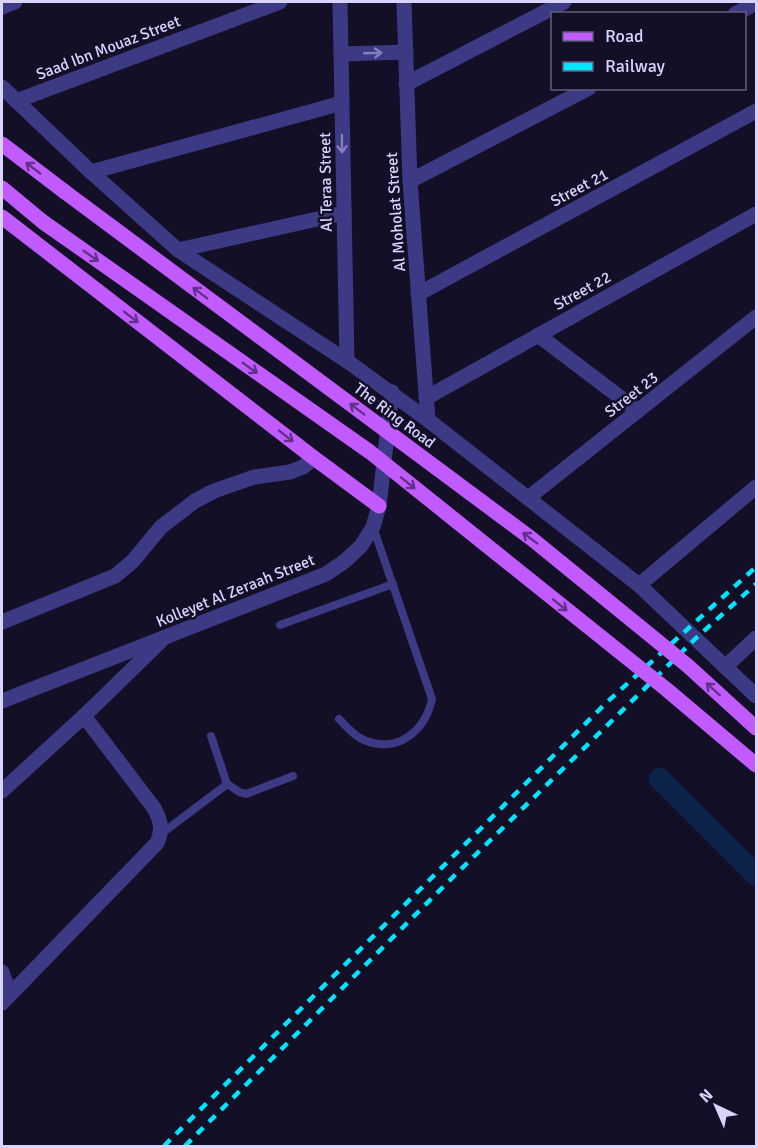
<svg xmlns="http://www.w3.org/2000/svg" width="758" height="1148" viewBox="0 0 758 1148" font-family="Signika,sans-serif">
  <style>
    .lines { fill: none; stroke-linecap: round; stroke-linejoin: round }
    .canal { stroke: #0c2248; stroke-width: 22 }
    .lane { stroke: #3d3a85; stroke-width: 8 }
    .street { stroke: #3d3a85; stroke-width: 15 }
    .primary { stroke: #c25bff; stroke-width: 15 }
    .rail { stroke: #00e5ff; stroke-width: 4.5; stroke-dasharray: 9 8; stroke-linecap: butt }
    .primary-bridge { stroke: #c25bff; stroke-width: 15 }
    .oneway { stroke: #837fbc }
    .oneway2 { stroke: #623188 }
    .labels { text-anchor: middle; stroke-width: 5; stroke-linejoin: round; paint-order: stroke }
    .street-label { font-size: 16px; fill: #d9d4ff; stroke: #130f26 }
  </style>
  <rect width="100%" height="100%" fill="#130f26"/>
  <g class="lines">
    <polyline class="canal" points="660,779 756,875"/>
    <g class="lane">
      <polyline points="280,625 393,584"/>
      <path d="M339,719c8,8 15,17 25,21 34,14 61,-9 68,-41l-59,-172"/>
      <polyline points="211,736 227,784"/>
      <polyline points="161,834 226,785 229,785 239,792 246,794 293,776"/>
    </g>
    <g class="street">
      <polyline points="340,2 347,361"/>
      <polyline points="404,2 410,181 428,420"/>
      <polyline points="2,7 15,2"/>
      <polyline points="735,14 756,3"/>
      <polyline points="341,54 406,52"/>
      <polyline points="406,84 564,2"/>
      <polyline points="2,87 91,172 178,250 347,361 428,420 639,585 756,696"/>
      <polyline points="16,101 280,2"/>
      <polyline points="91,172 342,103"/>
      <polyline points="410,181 589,88"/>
      <polyline points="178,250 344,213"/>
      <polyline points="418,294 756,111"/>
      <polyline points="538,335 638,411"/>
      <polyline points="426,398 756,214"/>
      <polyline points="528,498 756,317"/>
      <polyline points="639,585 756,487"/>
      <polyline points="2,622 115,576 133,561 161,527 195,501 214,491 254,477 290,472 303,467 314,458"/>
      <polyline points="725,667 756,638"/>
      <polyline points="2,701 326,574 345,561 361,546 373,527 379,506 392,392"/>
      <polyline points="2,791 84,716 161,641"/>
      <polyline points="2,972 10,994"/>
      <path d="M2,1003l155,-160c6,-14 4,-22 -3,-35l-70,-92"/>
    </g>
    <g class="primary">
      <polyline points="2,144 65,192"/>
      <polyline points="2,188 43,222"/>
      <polyline points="2,217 314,458 379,506"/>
    </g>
    <g class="rail">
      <polyline points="164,1146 606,703 756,567"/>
      <polyline points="185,1146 455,875 695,639 756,584"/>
    </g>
    <g class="primary-bridge">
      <polyline points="65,192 532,539 688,666 756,728"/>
      <polyline points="43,222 370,452 666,689 756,765"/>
    </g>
  </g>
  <defs><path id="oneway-shaft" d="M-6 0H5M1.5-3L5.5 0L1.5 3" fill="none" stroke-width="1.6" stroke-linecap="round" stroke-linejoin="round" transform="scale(1.5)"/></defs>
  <g class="oneway">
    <use href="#oneway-shaft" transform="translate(373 53) rotate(-2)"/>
    <use href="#oneway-shaft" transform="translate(342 144) rotate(89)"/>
  </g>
  <g class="oneway2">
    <use href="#oneway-shaft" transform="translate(33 168) rotate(-143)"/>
    <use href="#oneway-shaft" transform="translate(91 256) rotate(35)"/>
    <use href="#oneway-shaft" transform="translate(200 293) rotate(-143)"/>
    <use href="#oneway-shaft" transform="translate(131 317) rotate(38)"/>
    <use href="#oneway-shaft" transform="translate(250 368) rotate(35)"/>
    <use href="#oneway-shaft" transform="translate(357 409) rotate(-143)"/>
    <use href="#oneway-shaft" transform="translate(286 436) rotate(38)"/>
    <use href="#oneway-shaft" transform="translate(408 483) rotate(39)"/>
    <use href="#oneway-shaft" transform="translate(530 538) rotate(-143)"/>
    <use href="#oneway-shaft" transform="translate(560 605) rotate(39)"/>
    <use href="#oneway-shaft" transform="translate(713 689) rotate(-138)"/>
  </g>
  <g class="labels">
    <g class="street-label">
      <text transform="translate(108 47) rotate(-21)" y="6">Saad Ibn Mouaz Street</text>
      <text transform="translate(325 182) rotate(-91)" y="6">Al Teraa Street</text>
      <text transform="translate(579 187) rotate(-28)" y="6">Street 21</text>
      <text transform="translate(395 212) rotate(-94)" y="6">Al Moholat Street</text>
      <text transform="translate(582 290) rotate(-29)" y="6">Street 22</text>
      <text transform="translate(631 394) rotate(-38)" y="6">Street 23</text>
      <text transform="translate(395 415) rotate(37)" y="6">The Ring Road</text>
      <text transform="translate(235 590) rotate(-22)" y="6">Kolleyet Al Zeraah Street</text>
    </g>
  </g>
  <rect width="758" height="1148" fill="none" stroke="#d9d4ff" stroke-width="6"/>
  <rect x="551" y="12" width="195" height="78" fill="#130f26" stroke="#625e7d" stroke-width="1.5"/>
  <rect x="563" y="32" width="30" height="9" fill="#c25bff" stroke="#625e7d" stroke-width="1.5"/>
  <text x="605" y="42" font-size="18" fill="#d9d4ff">Road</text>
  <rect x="563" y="62" width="30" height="9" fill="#00e5ff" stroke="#625e7d" stroke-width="1.5"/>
  <text x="605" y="72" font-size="18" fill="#d9d4ff">Railway</text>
  <g transform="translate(716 1106) rotate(316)" stroke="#130f26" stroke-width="4.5" paint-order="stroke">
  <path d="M0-4.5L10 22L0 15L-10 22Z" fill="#d9d4ff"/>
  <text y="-9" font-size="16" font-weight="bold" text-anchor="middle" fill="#d9d4ff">N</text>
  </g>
</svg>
